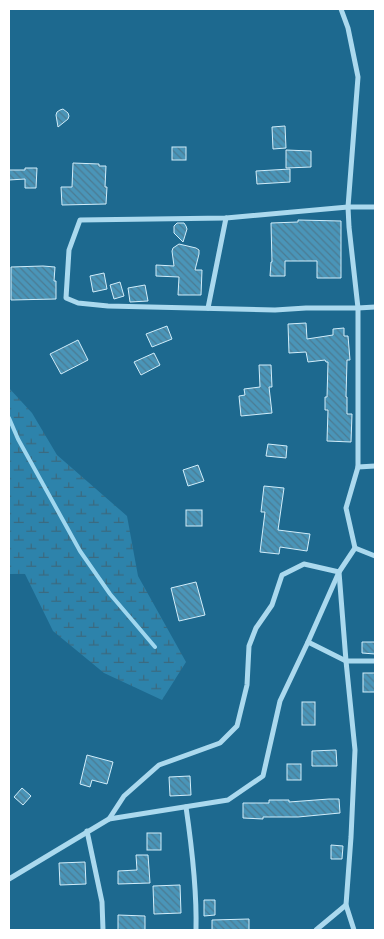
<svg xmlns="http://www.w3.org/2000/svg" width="384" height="939" viewBox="0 0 384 939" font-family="'Asap Condensed',sans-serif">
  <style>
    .wetland { fill: url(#wetland-marsh) }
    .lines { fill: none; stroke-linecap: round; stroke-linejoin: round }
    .stream { stroke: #9fd7ef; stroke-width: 4 }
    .building { fill: url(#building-back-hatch); stroke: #d1edfa }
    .minor { stroke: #abd9ee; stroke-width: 5 }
  </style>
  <defs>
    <pattern id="wetland-marsh" width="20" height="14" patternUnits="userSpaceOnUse" patternTransform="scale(1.25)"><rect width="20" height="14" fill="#2d83ab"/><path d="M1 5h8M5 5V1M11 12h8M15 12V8" fill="none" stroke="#3b6a80"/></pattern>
    <pattern id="building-back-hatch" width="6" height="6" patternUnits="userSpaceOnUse" patternTransform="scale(1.25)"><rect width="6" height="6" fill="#4a95b8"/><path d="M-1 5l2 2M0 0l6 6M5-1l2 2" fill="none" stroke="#4b7b92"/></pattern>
  </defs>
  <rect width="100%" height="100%" fill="#1d698f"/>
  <polygon class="wetland" points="9,388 32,413 57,455 127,516 138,576 186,662 162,700 104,673 53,631 25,574 9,574"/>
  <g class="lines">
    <polyline class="stream" points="9,418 18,439 80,551 110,594 155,647"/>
  </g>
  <g class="building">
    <polygon points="63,109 68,113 69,116 68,119 58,127 56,115 57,112 60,110"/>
    <polygon points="285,126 286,148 273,149 272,127"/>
    <rect x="172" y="147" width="14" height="13"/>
    <polygon points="286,150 311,151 311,167 286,168"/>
    <polygon points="73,163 99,164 99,166 106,166 105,187 107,187 106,204 62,205 61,187 72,187"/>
    <polygon points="25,168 37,168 36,188 25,188 25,179 9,180 9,170 25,170"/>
    <polygon points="290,169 290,182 257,184 256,171"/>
    <polygon points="298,220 341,221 341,278 317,278 317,261 285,261 285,276 270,276 271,262 272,262 271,223 298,222"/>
    <polygon points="177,223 184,223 186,226 187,229 183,242 174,233 174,226"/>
    <polygon points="179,244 196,248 199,250 199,254 195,270 202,270 201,295 178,295 179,277 156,276 156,265 174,266 172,251 173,248"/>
    <polygon points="43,266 55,267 54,281 56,281 56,299 11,300 11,267"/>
    <polygon points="104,273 107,289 93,292 90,276"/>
    <polygon points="120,282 124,296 114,299 110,285"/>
    <polygon points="145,285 148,301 130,302 128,288"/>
    <polygon points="306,323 307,339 333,335 333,329 344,328 344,336 348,336 350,360 347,360 346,397 347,397 347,414 352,414 351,442 327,441 328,410 325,410 325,397 327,397 328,362 326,362 325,360 308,362 306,352 289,353 288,324"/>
    <polygon points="167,326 172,339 152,347 146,334"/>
    <polygon points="78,340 88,360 61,374 50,354"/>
    <polygon points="154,353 160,365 141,375 134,362"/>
    <polygon points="259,365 271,365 272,387 269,387 272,413 241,416 239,396 245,395 244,389 260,387"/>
    <polygon points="268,444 287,446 286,458 266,456"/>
    <polygon points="198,465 204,481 188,486 183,470"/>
    <polygon points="264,486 284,488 278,530 310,534 307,551 280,547 279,554 260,552 265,512 261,512"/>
    <rect x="186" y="510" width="16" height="16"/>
    <polygon points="196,582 205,615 179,621 171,588"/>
    <polygon points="362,642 375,642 375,654 362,653"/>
    <rect x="363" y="673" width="12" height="19"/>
    <rect x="302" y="702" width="13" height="23"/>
    <polygon points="336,750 337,766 312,766 312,751"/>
    <polygon points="87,755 113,762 107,784 92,780 90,787 80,784"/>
    <rect x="287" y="764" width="14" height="16"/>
    <polygon points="190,776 191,795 170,796 169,777"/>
    <polygon points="22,788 31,796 23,805 14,797"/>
    <polygon points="329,799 339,799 340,813 298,817 263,817 263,819 243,818 243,803 269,803 269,800 289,800 289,802"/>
    <rect x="147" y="833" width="14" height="17"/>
    <polygon points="331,845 343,846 342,859 331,859"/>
    <polygon points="136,855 148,855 150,883 118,884 118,871 137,870"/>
    <polygon points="85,862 86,884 60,885 59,863"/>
    <polygon points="180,885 181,913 154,914 153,886"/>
    <polygon points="204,900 215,900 215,915 204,916"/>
    <polygon points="118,915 145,916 145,930 118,930"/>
    <polygon points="249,919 249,930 212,930 212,920"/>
  </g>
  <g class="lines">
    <g class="minor">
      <polyline points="375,207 348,207 226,218 80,220 69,250 66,298 78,303 108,306 275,310 306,308 358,308 375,307"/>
      <polyline points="208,308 226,218"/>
      <polyline points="358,467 375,466"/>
      <polyline points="355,548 375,556"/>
      <polyline points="308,642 346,661 375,661"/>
      <path d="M186,807c6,41 11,82 10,123"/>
      <polyline points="109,819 124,796 159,765 220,743 237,726 247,685 249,646 256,628 272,605 282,575 304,564 339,572 346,661 355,750 351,837 346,905 354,930"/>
      <polyline points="87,831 102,902 103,930"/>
      <polyline points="9,879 109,819 228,800 263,776 280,701 308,642 339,572 355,548 346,508 358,467 358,308 349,227 348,207 358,77 348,28 341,9"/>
      <polyline points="316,930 346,905"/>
    </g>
  </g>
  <rect width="384" height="939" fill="none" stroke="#ffffff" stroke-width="20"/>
</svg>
